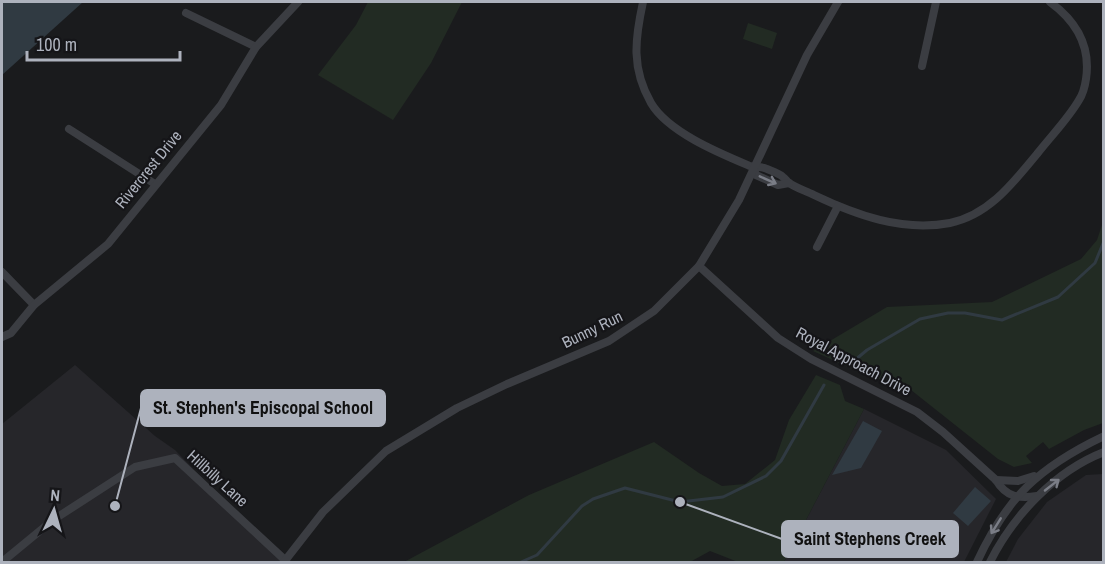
<svg xmlns="http://www.w3.org/2000/svg" width="1105" height="564" viewBox="0 0 1105 564" font-family="'Archivo Narrow',sans-serif">
  <style>
    .built { fill: #26262a }
    .green { fill: #222b23 }
    .water { fill: #303a42 }
    .lines { fill: none; stroke-linecap: round; stroke-linejoin: round }
    .stream { stroke: #303a42; stroke-width: 3 }
    .minor { stroke: #3b3d42; stroke-width: 8 }
    .oneway { stroke: #7a7d86 }
    .labels { text-anchor: middle; stroke-width: 4.5; stroke-linejoin: round; paint-order: stroke }
    .street-label { font-size: 16px; fill: #adb2bd; stroke: #151518 }
    .leader { fill: none; stroke: #adb2bd; stroke-width: 2 }
    .callout-dot { fill: #adb2bd; stroke: #151518; stroke-width: 2 }
    .callout { fill: #adb2bd; stroke: #adb2bd; stroke-width: 2 }
    .callout-label { font-size: 18px; text-anchor: middle; font-weight: bold; fill: #111 }
  </style>
  <rect width="100%" height="100%" fill="#1a1b1d"/>
  <g class="built">
    <polygon points="75,365 155,436 175,450 283,562 2,562 2,424"/>
    <polygon points="864,409 946,450 996,499 964,562 784,562"/>
    <polygon points="1103,474 1103,562 1006,562 1018,539 1047,502 1086,475"/>
  </g>
  <g class="green">
    <polygon points="368,2 462,2 431,63 393,120 318,75 356,25"/>
    <polygon points="748,23 777,33 772,49 743,39"/>
    <polygon points="1103,222 1103,423 1084,430 1049,449 1043,442 1026,456 1032,463 1014,467 998,459 911,390 861,373 813,351 887,307 992,302 1081,259 1097,240"/>
    <polygon points="816,375 840,385 845,401 864,409 784,562 738,562 710,551 690,562 404,562 529,495 654,442 699,473 722,486 745,484 775,460 789,420"/>
  </g>
  <g class="water">
    <polygon points="2,2 83,2 2,75"/>
    <polygon points="863,421 882,431 861,468 832,475"/>
    <polygon points="975,487 991,501 968,526 953,513"/>
  </g>
  <g class="lines">
    <g class="stream">
      <polyline points="849,365 867,350 920,319 948,313 965,313 1002,320 1058,297 1095,263 1104,241"/>
      <polyline points="521,562 537,555 582,506 593,499 625,488 680,502 723,497 766,476 781,461 824,385"/>
    </g>
    <g class="minor">
      <path d="M643,2c-8,37 -12,66 8,101 17,29 68,50 99,63 5,2 11,0 17,3 5,2 12,4 16,8 3,2 3,4 6,6 7,5 17,8 25,12 42,20 88,37 136,28 39,-8 63,-40 87,-69 14,-18 31,-35 42,-54 4,-6 6,-14 7,-21 5,-33 -10,-58 -36,-77"/>
      <polyline points="186,13 256,47"/>
      <polyline points="922,66 936,2"/>
      <polyline points="69,129 155,184"/>
      <polyline points="753,167 756,175 778,185 789,183"/>
      <polyline points="817,247 838,206"/>
      <path d="M699,266l79,72 33,21 106,53 26,20 53,48c10,17 23,19 41,16"/>
      <polyline points="2,272 34,305"/>
      <polyline points="2,337 11,333 34,305 108,244 221,105 256,47 298,2"/>
      <polyline points="996,480 1018,481 1034,476"/>
      <polyline points="2,562 53,520 135,467 175,458 285,560"/>
      <polyline points="284,562 323,512 386,451 457,408 507,384 609,341 654,311 699,266 739,200 807,55 838,2"/>
      <path d="M977,562c30,-65 62,-95 127,-126"/>
      <path d="M990,562c23,-46 65,-91 114,-110"/>
    </g>
  </g>
  <defs><path id="oneway-shaft" d="M-6 0H5M1.5-3L5.5 0L1.5 3" fill="none" stroke-width="1.6" stroke-linecap="round" stroke-linejoin="round" transform="scale(1.5)"/></defs>
  <g class="oneway">
    <use href="#oneway-shaft" transform="translate(768 180) rotate(24)"/>
    <use href="#oneway-shaft" transform="translate(1052 485) rotate(-38)"/>
    <use href="#oneway-shaft" transform="translate(996 526) rotate(122)"/>
  </g>
  <g class="labels">
    <g class="street-label">
      <text transform="translate(148 169) rotate(-51)" y="6">Rivercrest Drive</text>
      <text transform="translate(592 329) rotate(-26)" y="6">Bunny Run</text>
      <text transform="translate(854 361) rotate(28)" y="6">Royal Approach Drive</text>
      <text transform="translate(218 478) rotate(42)" y="6">Hillbilly Lane</text>
    </g>
  </g>
  <path class="leader" d="M115 506L141 408M680 502L782 539"/>
  <g class="callout-dot">
    <circle cx="115" cy="506" r="6"/>
    <circle cx="680" cy="502" r="6"/>
  </g>
  <g class="callout">
    <rect x="141" y="390" width="244" height="36" rx="6"/>
    <rect x="782" y="521" width="176" height="36" rx="6"/>
  </g>
  <g class="callout-label">
    <text x="263" y="414">St. Stephen's Episcopal School</text>
    <text x="870" y="545">Saint Stephens Creek</text>
  </g>
  <rect width="1105" height="564" fill="none" stroke="#adb2bd" stroke-width="6"/>
  <g transform="translate(54 510) rotate(5)" stroke="#151518" stroke-width="4.5" paint-order="stroke">
  <path d="M0-4.5L10 22L0 15L-10 22Z" fill="#adb2bd"/>
  <text y="-9" font-size="16" font-weight="bold" text-anchor="middle" fill="#adb2bd">N</text>
  </g>
  <path d="M27 51v9h153v-9" fill="none" stroke="#adb2bd" stroke-width="3"/>
  <text x="36" y="51" font-size="18" fill="#adb2bd" stroke="#151518" stroke-width="4.5" paint-order="stroke">100 m</text>
</svg>
